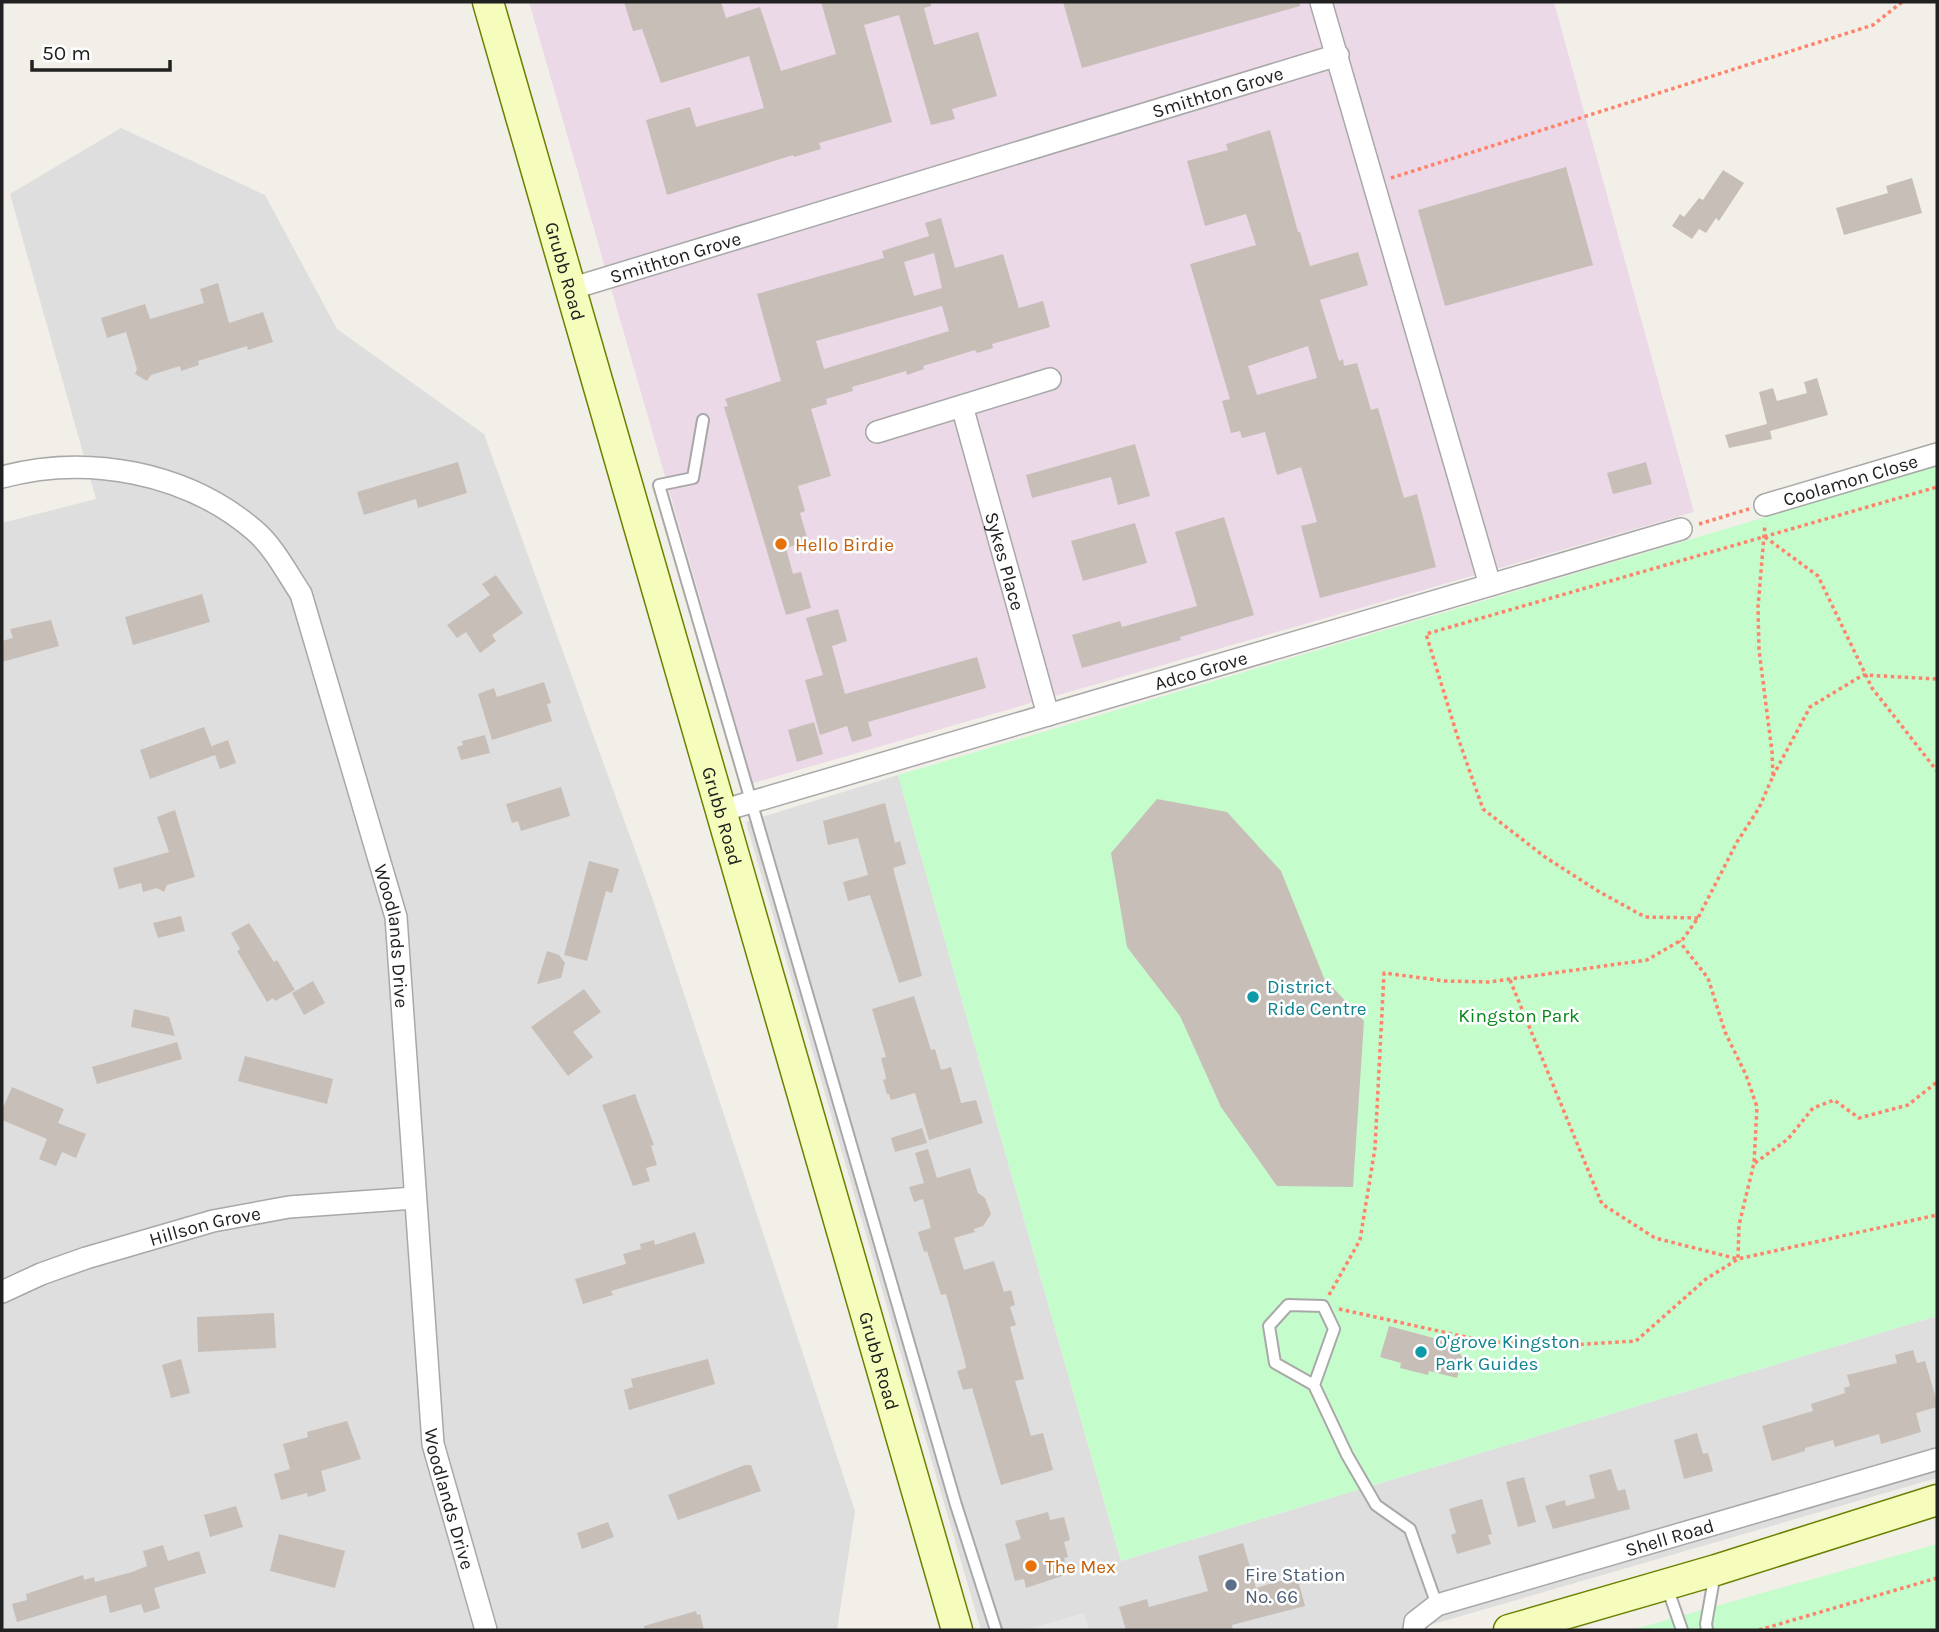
<svg xmlns="http://www.w3.org/2000/svg" width="1939" height="1632" viewBox="0 0 1939 1632" font-family="Karla,sans-serif">
  <style>
    .residential { fill: #dfdede }
    .industrial { fill: #ebd9e7 }
    .park { fill: #c5fccc }
    .parking { fill: #e5e5e5 }
    .building { fill: #c7beb7; fill-rule: evenodd }
    .lines { fill: none; stroke-linecap: round; stroke-linejoin: round }
    .service-casing { stroke: #a8a8a8; stroke-width: 14 }
    .minor-casing { stroke: #a8a8a8; stroke-width: 24 }
    .secondary-casing { stroke: #6c8001; stroke-width: 33 }
    .path { stroke: #ff826b; stroke-width: 3.5; stroke-dasharray: 3.5 3.5; stroke-linecap: butt }
    .service { stroke: #fff; stroke-width: 10 }
    .minor { stroke: #fff; stroke-width: 21 }
    .secondary { stroke: #f6fcbb; stroke-width: 30 }
    .food-dot { fill: #e8710a; stroke: #fff; stroke-width: 2.5 }
    .culture-dot { fill: #0f9aa8; stroke: #fff; stroke-width: 2.5 }
    .service-dot { fill: #5c6f8a; stroke: #fff; stroke-width: 2.5 }
    .labels { text-anchor: middle; stroke-width: 5; stroke-linejoin: round; paint-order: stroke }
    .street-label { font-size: 19px; fill: #212121; stroke: #fff }
    .food-label { font-size: 19px; fill: #c56008; stroke: #fff; text-anchor: start }
    .culture-label { font-size: 19px; fill: #0d838f; stroke: #fff; text-anchor: start }
    .park-label { font-size: 19px; fill: #078719; stroke: #fff }
    .service-label { font-size: 19px; fill: #4e5e75; stroke: #fff; text-anchor: start }
  </style>
  <rect width="100%" height="100%" fill="#f2efe8"/>
  <g class="residential">
    <polygon points="121,128 265,195 337,329 484,434 652,897 855,1511 837,1630 2,1630 2,523 96,499 10,194"/>
    <polygon points="898,775 1121,1561 1937,1316 1937,1478 1413,1630 981,1630 746,822"/>
  </g>
  <polygon class="industrial" points="529,2 1554,2 1694,512 753,783"/>
  <g class="park">
    <polygon points="1937,466 1937,1316 1121,1561 898,775"/>
    <polygon points="1937,1544 1937,1630 1631,1630"/>
  </g>
  <polygon class="parking" points="1084,1613 1089,1630 1028,1630 1028,1629"/>
  <g class="building">
    <polygon points="624,2 721,2 726,18 760,7 781,71 836,54 821,2 931,2 931,6 924,8 934,45 978,32 997,96 952,109 955,119 931,125 899,15 864,25 892,122 819,143 821,149 794,157 793,155 667,195 646,120 690,107 696,127 764,108 749,56 661,83 642,29 633,31"/>
    <polygon points="1063,2 1300,2 1300,6 1082,68"/>
    <path d="M1270,130l28,102h2l10,34 48,-14 10,33 -48,15 19,61 4,-2 1,7 13,-3 14,47 7,-2 26,90 13,-4 19,73 -116,31 -19,-72 16,-4 -16,-55 -24,8 -12,-43 -23,6 -2,-7 -9,2 -9,-32 8,-2 -40,-135 66,-19 -10,-31 -41,12 -18,-65 41,-11 -2,-6zM1308,346l9,32 -60,17 -9,-29z"/>
    <polygon points="1566,167 1593,265 1445,306 1418,210"/>
    <polygon points="1723,170 1744,183 1719,221 1716,218 1706,233 1699,229 1692,239 1672,226 1680,214 1684,217 1699,198 1703,200"/>
    <polygon points="1912,178 1922,213 1844,235 1836,208 1888,193 1886,186"/>
    <path d="M941,218l14,50 48,-14 16,54 24,-7 7,26 -58,17 1,4 -16,5 -2,-3 -52,16 1,3 -17,6 -1,-4 -54,16 1,4 -27,8 1,5 -16,5 20,67 -33,10 7,25 -5,2 8,28 -22,7 7,26 8,-2 10,36 -25,7 -62,-208 4,-1 -3,-7 56,-18 -24,-87 127,-36 -2,-7 47,-15 -4,-13zM934,253l8,35 -28,8 -10,-34zM942,306l7,25 -125,38 -8,-28z"/>
    <polygon points="218,283 229,323 263,312 273,342 248,350 247,346 198,361 199,365 181,371 180,366 151,375 147,381 135,374 137,369 126,332 107,338 101,318 145,304 150,319 204,303 200,289"/>
    <polygon points="1817,378 1828,415 1770,431 1772,439 1729,448 1725,435 1767,424 1759,392 1773,388 1777,401 1807,393 1804,382"/>
    <polygon points="1135,444 1150,496 1118,505 1111,477 1032,498 1026,475"/>
    <polygon points="458,462 467,493 418,508 416,499 364,515 357,492"/>
    <polygon points="1646,462 1652,484 1613,494 1607,473"/>
    <polygon points="1224,517 1254,615 1180,637 1181,640 1082,668 1072,635 1120,621 1122,627 1197,606 1175,532"/>
    <polygon points="1135,523 1147,563 1083,581 1071,541"/>
    <polygon points="496,575 523,613 492,635 496,641 480,653 466,632 457,638 447,625 490,595 482,584"/>
    <polygon points="202,594 210,622 133,645 125,617"/>
    <polygon points="838,609 847,641 832,646 845,694 977,657 986,688 868,722 872,736 852,742 847,726 820,735 805,680 823,675 806,618"/>
    <polygon points="51,620 59,646 2,662 2,641 13,638 10,629"/>
    <polygon points="544,682 551,703 547,704 552,721 492,740 478,694 494,688 497,697"/>
    <polygon points="814,722 823,754 797,762 788,730"/>
    <polygon points="204,727 213,750 212,746 228,740 236,763 220,769 215,755 150,779 140,750"/>
    <polygon points="485,735 490,753 461,760 457,747 463,745 462,741"/>
    <polygon points="561,787 570,816 521,831 518,821 512,823 506,804"/>
    <polygon points="1157,799 1227,812 1281,871 1324,978 1364,1021 1353,1187 1277,1186 1221,1107 1180,1016 1127,947 1111,853"/>
    <polygon points="885,803 895,843 900,841 906,864 893,868 922,976 899,983 870,895 848,901 843,882 868,875 858,838 828,845 823,821"/>
    <polygon points="175,810 195,877 167,885 164,892 157,888 143,892 141,883 119,889 113,868 169,852 157,817"/>
    <polygon points="589,861 619,869 612,893 606,891 587,961 564,955"/>
    <polygon points="181,916 185,931 158,938 153,923"/>
    <polygon points="249,923 274,962 277,960 295,990 275,1001 273,998 267,1002 237,951 240,949 231,933"/>
    <polygon points="547,951 559,955 565,963 561,978 537,984"/>
    <polygon points="313,981 325,1003 304,1015 292,993"/>
    <polygon points="584,989 601,1012 573,1032 593,1057 568,1076 531,1027"/>
    <polygon points="914,996 931,1050 935,1049 941,1070 951,1067 961,1103 976,1100 983,1123 929,1140 915,1093 891,1100 889,1094 887,1094 883,1080 886,1079 885,1073 881,1058 886,1057 872,1009"/>
    <polygon points="134,1009 169,1017 175,1036 131,1027"/>
    <polygon points="177,1042 182,1059 97,1084 92,1067"/>
    <polygon points="245,1056 333,1079 327,1104 238,1081"/>
    <polygon points="12,1087 64,1109 58,1123 86,1134 76,1158 62,1152 56,1166 39,1159 47,1139 2,1120 2,1110"/>
    <polygon points="635,1094 654,1145 651,1146 657,1165 646,1168 650,1181 633,1186 602,1105"/>
    <polygon points="922,1128 927,1143 895,1152 891,1138"/>
    <polygon points="928,1149 937,1178 970,1168 978,1193 985,1198 991,1214 983,1226 974,1229 975,1232 954,1238 964,1270 994,1261 1004,1292 1011,1290 1015,1305 1010,1307 1016,1325 1010,1327 1024,1379 1015,1381 1031,1436 1043,1433 1053,1470 1001,1485 972,1388 963,1390 957,1371 966,1368 964,1358 946,1294 941,1295 927,1251 924,1252 918,1232 931,1228 923,1199 914,1202 909,1187 924,1183 915,1153"/>
    <polygon points="695,1232 705,1263 611,1291 613,1295 583,1304 575,1279 626,1264 623,1254 641,1249 640,1244 654,1240 655,1245"/>
    <polygon points="274,1313 276,1348 198,1352 197,1317"/>
    <polygon points="1389,1326 1463,1346 1460,1355 1463,1356 1457,1378 1429,1371 1428,1375 1400,1368 1401,1363 1380,1357"/>
    <polygon points="1913,1350 1917,1363 1925,1361 1937,1402 1937,1407 1916,1413 1921,1432 1881,1444 1879,1434 1835,1447 1833,1440 1805,1448 1805,1451 1772,1461 1762,1426 1813,1411 1811,1404 1845,1393 1844,1388 1850,1386 1847,1375 1897,1363 1895,1355"/>
    <polygon points="181,1359 190,1393 171,1398 162,1365"/>
    <polygon points="708,1359 715,1384 629,1410 624,1390 633,1387 631,1379"/>
    <polygon points="347,1421 361,1459 321,1471 326,1491 308,1497 307,1493 281,1500 274,1474 290,1469 283,1444 308,1437 307,1432"/>
    <polygon points="1697,1433 1703,1454 1708,1453 1713,1471 1684,1479 1674,1440"/>
    <polygon points="745,1465 751,1465 761,1491 678,1520 668,1495"/>
    <polygon points="1611,1469 1618,1491 1625,1489 1630,1509 1553,1529 1545,1506 1565,1500 1566,1506 1595,1498 1589,1475"/>
    <polygon points="1524,1477 1536,1522 1518,1527 1506,1482"/>
    <polygon points="1482,1499 1492,1534 1488,1535 1491,1544 1457,1554 1451,1535 1456,1533 1449,1509"/>
    <polygon points="236,1506 243,1527 210,1537 204,1515"/>
    <polygon points="1048,1512 1050,1520 1064,1517 1070,1540 1064,1542 1068,1557 1064,1558 1068,1574 1026,1588 1024,1579 1015,1581 1005,1544 1021,1539 1015,1521"/>
    <polygon points="608,1522 614,1537 582,1549 577,1533"/>
    <polygon points="279,1534 345,1551 335,1588 270,1571"/>
    <polygon points="1243,1543 1256,1588 1297,1576 1305,1606 1232,1625 1233,1630 1126,1630 1119,1607 1147,1599 1149,1607 1208,1591 1198,1556"/>
    <polygon points="163,1545 168,1561 199,1551 206,1573 154,1588 160,1608 144,1613 141,1604 110,1613 106,1595 17,1622 12,1604 27,1600 26,1594 83,1575 84,1580 94,1577 95,1582 132,1572 147,1566 143,1551"/>
    <polygon points="696,1611 697,1615 700,1614 704,1630 644,1630 644,1626"/>
  </g>
  <g class="lines">
    <defs>
      <g id="service">
        <polyline points="703,420 693,478 659,485 956,1505 996,1630"/>
        <polyline points="1314,1385 1334,1329 1323,1306 1288,1305 1269,1326 1275,1363 1314,1385 1347,1455 1376,1505 1410,1529 1437,1605"/>
        <polyline points="1667,1587 1682,1630"/>
        <polyline points="1707,1630 1706,1624 1715,1573"/>
      </g>
      <g id="minor">
        <polyline points="1321,2 1490,585"/>
        <path id="s1" d="M570,289l768,-234"/>
        <path id="s2" d="M962,406l86,309"/>
        <polyline points="877,432 1050,379"/>
        <path id="s3" d="M2,477c85,-23 184,-5 252,53 20,17 33,43 47,64l95,323 37,527 53,186"/>
        <path id="s4" d="M1765,505l172,-51"/>
        <path id="s5" d="M721,811l960,-282"/>
        <path id="s6" d="M2,1292l39,-18 45,-16 127,-37 76,-14 126,-9"/>
        <path id="s7" d="M1414,1630l1,-8 22,-17 500,-146"/>
      </g>
      <g id="secondary">
        <path id="s8" d="M488,2l469,1628"/>
        <polyline points="1509,1630 1716,1570 1937,1500"/>
      </g>
    </defs>
    <use href="#service" class="service-casing"/>
    <use href="#minor" class="minor-casing"/>
    <use href="#secondary" class="secondary-casing"/>
    <g class="path">
      <polyline points="1391,178 1873,25 1902,2"/>
      <polyline points="1699,524 1749,509"/>
      <polyline points="1765,537 1818,576 1872,688 1937,771"/>
      <polyline points="1773,776 1810,707 1863,675 1937,679"/>
      <polyline points="1698,918 1645,917 1598,891 1545,857 1483,809 1457,735 1426,634 1937,487"/>
      <polyline points="1510,980 1602,1204 1655,1238 1738,1259 1739,1225 1754,1163 1757,1107 1746,1075 1725,1032 1708,978 1679,941"/>
      <polyline points="1755,1163 1788,1139 1813,1108 1834,1100 1859,1118 1908,1105 1937,1082"/>
      <polyline points="1329,1295 1360,1240 1375,1148 1384,973 1445,981 1489,982 1647,960 1683,939 1698,918 1737,842 1759,808 1773,776 1772,752 1759,650 1758,607 1765,524"/>
      <polyline points="1339,1309 1484,1341 1553,1346 1636,1341 1706,1279 1738,1259 1937,1215"/>
      <polyline points="1759,1630 1937,1578"/>
    </g>
    <use href="#service" class="service"/>
    <use href="#minor" class="minor"/>
    <use href="#secondary" class="secondary"/>
  </g>
  <g class="food-dot">
    <circle cx="781" cy="544" r="7"/>
    <circle cx="1031" cy="1566" r="7"/>
  </g>
  <g class="culture-dot">
    <circle cx="1253" cy="997" r="7"/>
    <circle cx="1421" cy="1352" r="7"/>
  </g>
  <circle class="service-dot" cx="1231" cy="1585" r="7"/>
  <g class="labels">
    <g class="street-label">
      <text dy="7" stroke="none"><textPath href="#s1" startOffset="677">Smithton Grove</textPath></text>
      <text dy="7" stroke="none"><textPath href="#s1" startOffset="110">Smithton Grove</textPath></text>
      <text dy="7" stroke="none"><textPath href="#s8" startOffset="280">Grubb Road</textPath></text>
      <text dy="7" stroke="none"><textPath href="#s4" startOffset="89">Coolamon Close</textPath></text>
      <text dy="7" stroke="none"><textPath href="#s2" startOffset="161">Sykes Place</textPath></text>
      <text dy="7" stroke="none"><textPath href="#s5" startOffset="500">Adco Grove</textPath></text>
      <text dy="7" stroke="none"><textPath href="#s8" startOffset="847">Grubb Road</textPath></text>
      <text dy="7" stroke="none"><textPath href="#s3" startOffset="702">Woodlands Drive</textPath></text>
      <text dy="7" stroke="none"><textPath href="#s6" startOffset="214">Hillson Grove</textPath></text>
      <text dy="7" stroke="none"><textPath href="#s8" startOffset="1414">Grubb Road</textPath></text>
      <text dy="7" stroke="none"><textPath href="#s3" startOffset="1269">Woodlands Drive</textPath></text>
      <text dy="7" stroke="none"><textPath href="#s7" startOffset="278">Shell Road</textPath></text>
    </g>
    <g class="food-label">
      <text x="795" y="551">Hello Birdie</text>
      <text x="1045" y="1573">The Mex</text>
    </g>
    <g class="culture-label">
      <text x="1267" y="993">District<tspan x="1267" dy="22">Ride Centre</tspan></text>
      <text x="1435" y="1348">O'grove Kingston<tspan x="1435" dy="22">Park Guides</tspan></text>
    </g>
    <g class="park-label">
      <text x="1519" y="1022">Kingston Park</text>
    </g>
    <g class="service-label">
      <text x="1245" y="1581">Fire Station<tspan x="1245" dy="22">No. 66</tspan></text>
    </g>
  </g>
  <rect width="1939" height="1632" fill="none" stroke="#212121" stroke-width="7"/>
  <path d="M32 60v10h138v-10" fill="none" stroke="#212121" stroke-width="3.5"/>
  <text x="42" y="60" font-size="21" fill="#212121" stroke="#ffffff" stroke-width="5" paint-order="stroke">50 m</text>
</svg>
